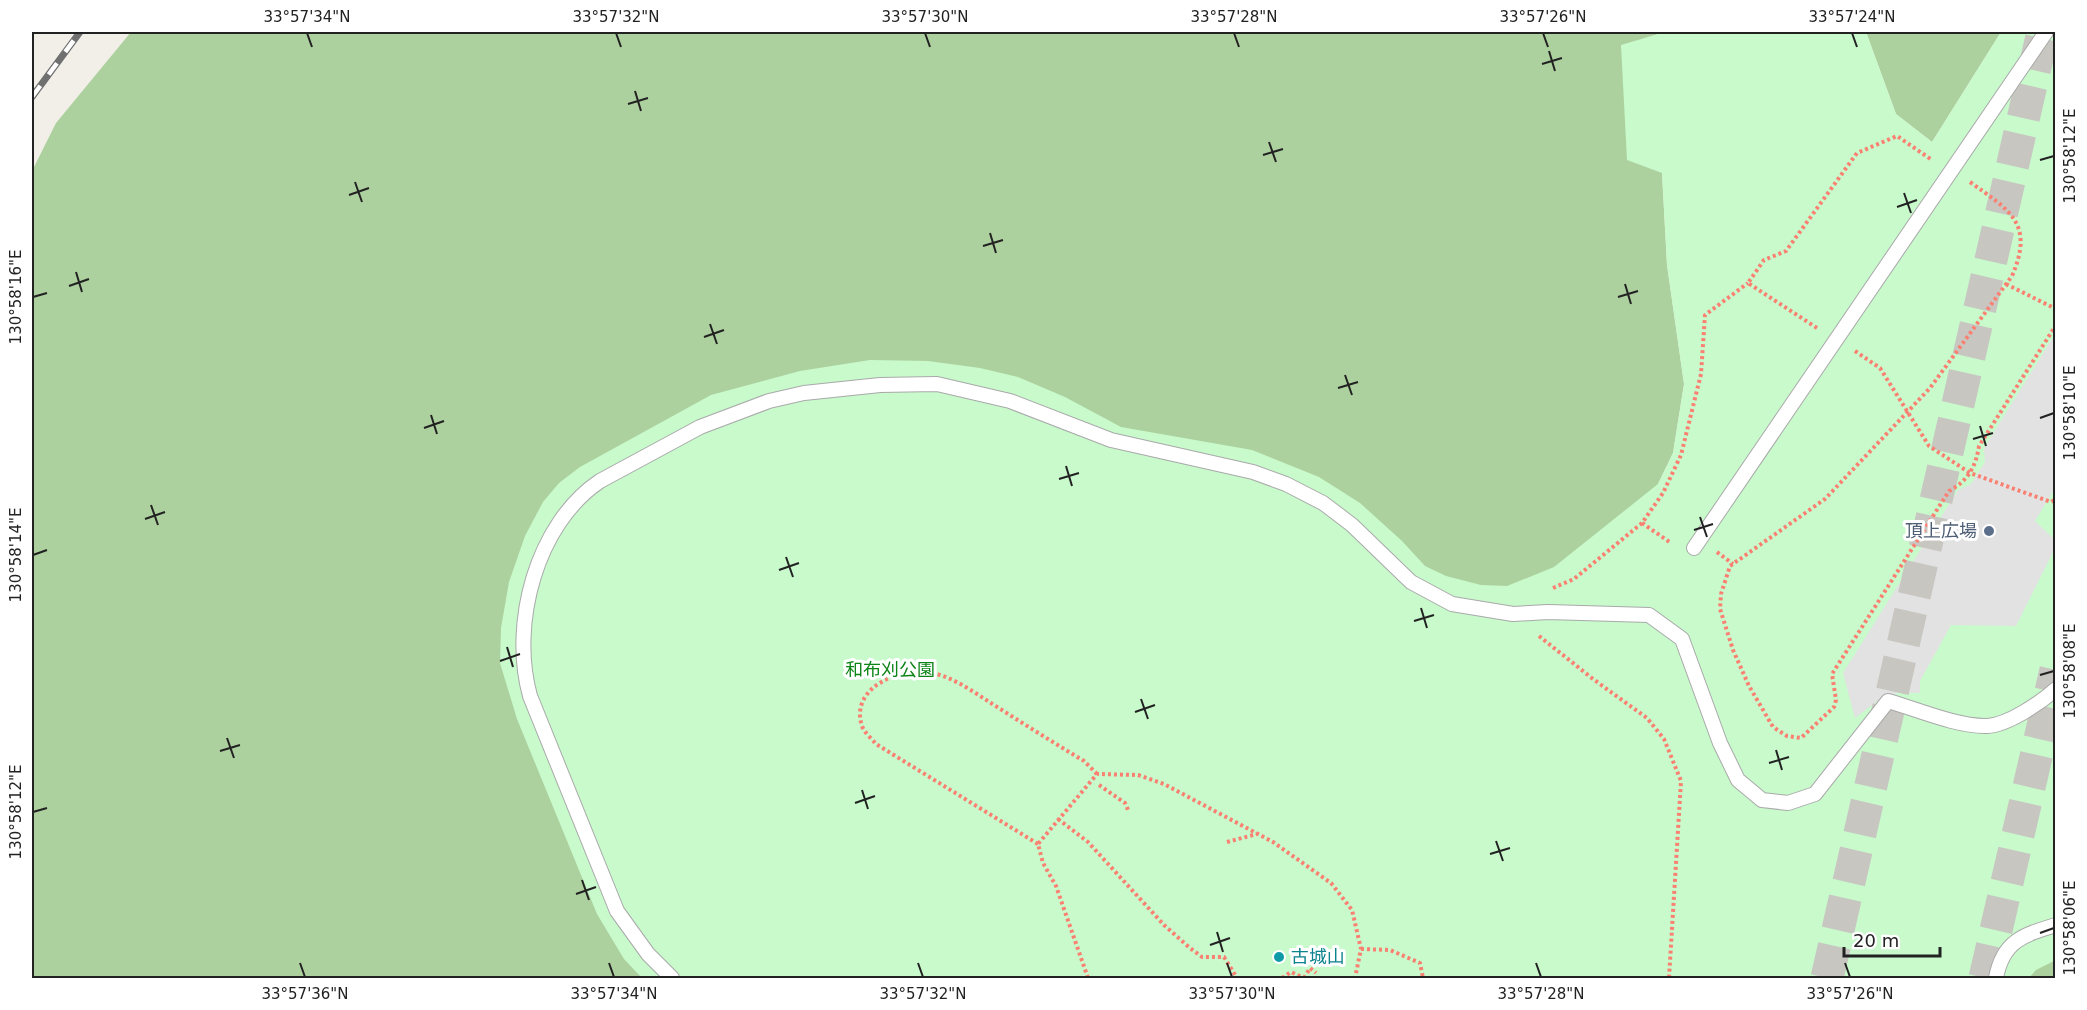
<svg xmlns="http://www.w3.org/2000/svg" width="2087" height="1010" viewBox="0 0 2087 1010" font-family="'DejaVu Sans','Noto Sans JP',sans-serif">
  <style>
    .forest { fill: #add19e }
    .park { fill: #c8facc }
    .parking { fill: #e2e2e2 }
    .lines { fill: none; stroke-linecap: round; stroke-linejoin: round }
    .highway-tunnel { stroke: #c8c6c1; stroke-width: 33; stroke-dasharray: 33 16; stroke-linecap: butt }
    .lane-casing { stroke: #a9a9a9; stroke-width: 16 }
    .path { stroke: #fa8072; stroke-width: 4; stroke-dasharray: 3 3; stroke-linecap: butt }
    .lane { stroke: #fff; stroke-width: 14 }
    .rail-casing { stroke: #707070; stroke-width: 7 }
    .rail { stroke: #fff; stroke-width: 4.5; stroke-dasharray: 14; stroke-linecap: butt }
    .ticks { fill: none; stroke: #222; stroke-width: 2 }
    .service-dot { fill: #5c6f8a; stroke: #fff; stroke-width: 2 }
    .culture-dot { fill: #0f9aa8; stroke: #fff; stroke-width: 2 }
    .labels { text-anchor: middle; stroke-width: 6; stroke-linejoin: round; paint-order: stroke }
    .service-label { font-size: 18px; fill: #4e5e75; stroke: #fff; text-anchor: end }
    .park-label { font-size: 18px; fill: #0c8416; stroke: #fff }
    .culture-label { font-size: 18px; fill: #0d838f; stroke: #fff; text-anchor: start }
    .neatline { fill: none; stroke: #222; stroke-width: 2 }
    .ticks-label { font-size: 15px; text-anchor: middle; fill: #222 }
  </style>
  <rect width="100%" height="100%" fill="#f2efe9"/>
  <g class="forest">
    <polygon points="131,32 1665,32 1621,46 1662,173 1667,265 1684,384 1673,453 1658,484 2055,702 2055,978 32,978 32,171 56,123"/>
    <polygon points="1866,32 2001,32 1932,142 1896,114"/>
  </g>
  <polygon class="park" points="1665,32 1866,32 1896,114 1932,142 2001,32 2055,32 2056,960 2036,970 2029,978 642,978 624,959 597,914 517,719 500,663 501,628 509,582 525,536 543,502 559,483 580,467 711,395 800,371 870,360 928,361 980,368 1018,377 1065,397 1121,427 1252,450 1319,477 1360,503 1402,541 1425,566 1446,576 1481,585 1507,586 1554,567 1658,484 1673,453 1684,384 1667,265 1662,173 1627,160 1621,45"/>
  <polygon class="parking" points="2055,334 2055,488 2035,521 2055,540 2055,548 2016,626 1951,625 1920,681 1920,693 1898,693 1879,700 1855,718 1843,673 1958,490 1971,484 1985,462 1984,448"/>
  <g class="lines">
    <g class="highway-tunnel">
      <polyline points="1827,978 2043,32"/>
      <polyline points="1985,978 2056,670"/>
    </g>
    <defs>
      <g id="lane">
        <polyline points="1694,548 2046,32"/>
        <path d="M672,978l-24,-24 -31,-43 -87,-215c-20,-72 6,-172 70,-215l100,-54 69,-26 35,-8 76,-8 57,-1 73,17 101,39 142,32 33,12 37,19 29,22 59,57 41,22 61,10 35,-2 101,3 33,24 38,104 18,37 24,20 26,3 27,-9 73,-93c28,8 70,26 99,25 21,-1 53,-23 69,-37"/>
        <path d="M1996,978c7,-37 27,-43 60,-53"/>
      </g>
    </defs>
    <use href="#lane" class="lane-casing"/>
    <g class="path">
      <path d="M1970,182c39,28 65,41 42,94l-82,112 -105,111 -95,67 -9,28 -1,15 13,41 16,36 24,41 14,9 14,2 33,-31 2,-7 -4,-26 117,-183c19,-10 27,-25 30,-45l77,-121"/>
      <polyline points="2006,284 2056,309"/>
      <polyline points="1817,328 1748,283 1764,260 1786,251 1857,153 1897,136 1932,160"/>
      <polyline points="1855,351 1880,368 1929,446 1970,473 2051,502 2056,499"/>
      <polyline points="1642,523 1671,543"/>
      <polyline points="1717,552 1733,564"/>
      <polyline points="1553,588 1574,579 1642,523 1663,493 1681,455 1701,374 1705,315 1748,283"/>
      <polyline points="1539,636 1593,679 1647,718 1664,739 1681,781 1669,978"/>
      <polyline points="1099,785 1125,803 1129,812"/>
      <polyline points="1058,819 1088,842 1164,925 1190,948 1202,957 1224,957 1237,978"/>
      <polyline points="1227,842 1257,834"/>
      <path d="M1038,844l-162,-100c-5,-6 -12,-12 -14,-18 -13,-39 40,-60 71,-53 22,5 42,20 61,32 30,19 60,38 90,56l13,13"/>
      <polyline points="1361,949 1390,950 1420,963 1423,978"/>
      <polyline points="1088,978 1056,886 1043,863 1038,844 1097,774 1138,775 1164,784 1273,842 1331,883 1352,910 1361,949 1355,978"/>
      <polyline points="1282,978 1291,972 1304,978"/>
      <polyline points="1304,978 1310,968 1316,973"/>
    </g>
    <use href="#lane" class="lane"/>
    <defs>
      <polyline id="rail" points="32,97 80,32"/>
    </defs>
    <use href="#rail" class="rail-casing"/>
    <use href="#rail" class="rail"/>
  </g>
  <path class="ticks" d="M307,33l5,14M616,33l5,14M925,33l5,14M1234,33l5,14M1543,33l5,14M1852,33l5,14M1549,51l6,20M1542,64l20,-6M635,91l6,20M628,104l20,-6M1269,142l7,20M1263,155l20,-6M2040,160l14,-4M355,182l7,20M1904,193l7,20M349,195l20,-7M1897,207l20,-7M990,233l6,20M983,246l20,-6M76,272l6,20M1625,284l6,20M69,286l20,-7M33,297l14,-4M1618,297l20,-6M710,324l7,20M704,337l20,-7M1345,375l7,20M1338,388l20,-6M431,415l6,19M2040,418l14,-5M1980,426l6,20M424,428l20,-7M1973,439l20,-6M1066,466l6,20M1059,479l20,-6M151,505l7,20M1700,517l7,20M145,519l20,-7M1694,530l19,-6M33,555l14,-5M786,557l7,20M779,570l20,-7M1421,608l6,20M1414,621l20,-6M507,647l6,20M500,661l20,-7M2040,675l14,-4M1141,699l7,20M1135,712l20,-7M227,738l7,20M1776,750l6,20M220,751l20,-6M1769,763l20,-6M862,790l6,19M855,803l20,-7M33,812l14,-4M1496,841l7,20M1490,854l20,-6M582,880l7,20M576,894l20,-7M1217,932l6,20M2040,933l14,-5M1210,945l20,-7M300,963l5,14M609,963l5,14M918,963l5,14M1227,963l5,14M1536,963l5,14M1845,963l5,14"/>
  <circle class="service-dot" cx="1989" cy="531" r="6"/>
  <circle class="culture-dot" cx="1279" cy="957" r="6"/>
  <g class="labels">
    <g class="service-label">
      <text x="1977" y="537">頂上広場</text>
    </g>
    <g class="park-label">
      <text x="890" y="676">和布刈公園</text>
    </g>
    <g class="culture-label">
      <text x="1291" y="963">古城山</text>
    </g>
  </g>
  <rect width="2087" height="1010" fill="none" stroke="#ffffff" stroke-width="66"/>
  <path d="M1844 947v9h96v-9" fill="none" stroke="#222222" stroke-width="3"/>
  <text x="1853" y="947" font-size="18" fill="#222222" stroke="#ffffff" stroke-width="4.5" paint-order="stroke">20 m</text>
  <rect x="33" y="33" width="2021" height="944" class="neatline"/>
  <g class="ticks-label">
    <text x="307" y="22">33°57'34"N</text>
    <text x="616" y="22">33°57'32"N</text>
    <text x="925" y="22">33°57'30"N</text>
    <text x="1234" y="22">33°57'28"N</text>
    <text x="1543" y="22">33°57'26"N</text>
    <text x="1852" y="22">33°57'24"N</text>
    <text transform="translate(2070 156) rotate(-90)" y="5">130°58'12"E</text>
    <text transform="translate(16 297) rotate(-90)" y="5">130°58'16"E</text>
    <text transform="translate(2070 413) rotate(-90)" y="5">130°58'10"E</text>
    <text transform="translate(16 555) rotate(-90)" y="5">130°58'14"E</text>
    <text transform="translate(2070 671) rotate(-90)" y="5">130°58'08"E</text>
    <text transform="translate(16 812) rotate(-90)" y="5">130°58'12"E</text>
    <text transform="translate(2070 928) rotate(-90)" y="5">130°58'06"E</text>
    <text x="305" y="999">33°57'36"N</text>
    <text x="614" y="999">33°57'34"N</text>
    <text x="923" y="999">33°57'32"N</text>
    <text x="1232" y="999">33°57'30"N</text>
    <text x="1541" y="999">33°57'28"N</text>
    <text x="1850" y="999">33°57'26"N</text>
  </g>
</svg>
